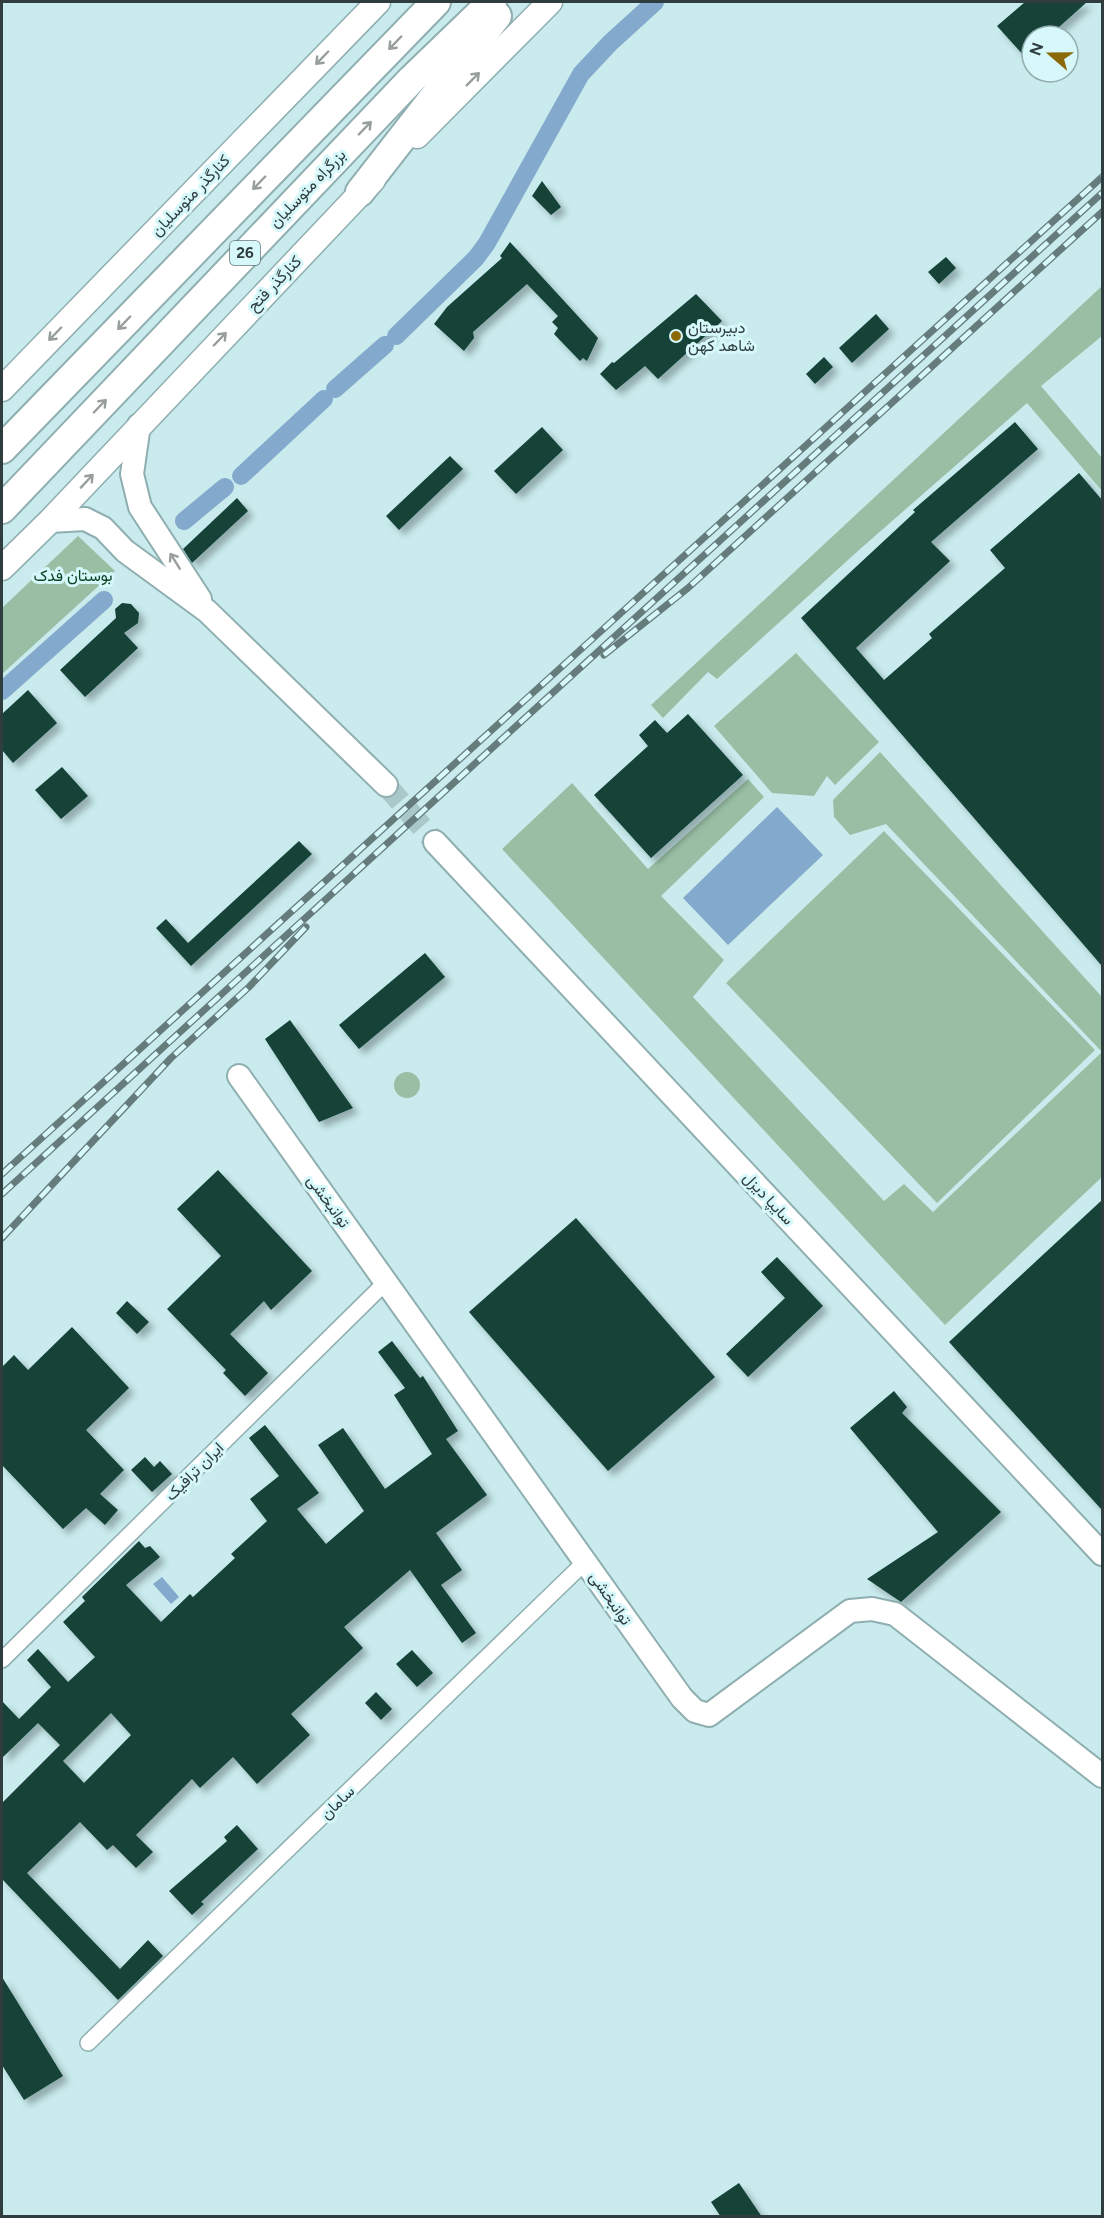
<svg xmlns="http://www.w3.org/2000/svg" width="1104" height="2218" viewBox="0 0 1104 2218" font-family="Figtree,Vazirmatn,sans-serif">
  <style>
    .green { fill: #98bfa4 }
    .water { fill: #83a9cc }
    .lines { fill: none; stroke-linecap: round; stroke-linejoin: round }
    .canal { stroke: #83a9cc; stroke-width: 18 }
    .building { fill: #124239; fill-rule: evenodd; filter: url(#shadow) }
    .secondary-tunnel { stroke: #aac8ca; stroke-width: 22; stroke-dasharray: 22 11; stroke-linecap: butt }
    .street-casing { stroke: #8faeb0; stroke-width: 18 }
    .secondary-casing { stroke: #8faeb0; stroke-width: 26 }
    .primary-casing { stroke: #8faeb0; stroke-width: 27 }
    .highway-casing { stroke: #8faeb0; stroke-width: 32 }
    .street { stroke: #fff; stroke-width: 15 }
    .secondary { stroke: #fff; stroke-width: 22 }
    .primary { stroke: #fff; stroke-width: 24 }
    .highway { stroke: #fff; stroke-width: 28 }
    .rail-casing { stroke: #667b7c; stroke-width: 7 }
    .rail { stroke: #d6f8fa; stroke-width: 4.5; stroke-dasharray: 14; stroke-linecap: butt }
    .oneway { stroke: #989e9e }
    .poi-dot { fill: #8b6808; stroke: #d6f8fa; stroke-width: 2 }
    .labels { text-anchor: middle; stroke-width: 6; stroke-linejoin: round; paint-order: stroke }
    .shield { fill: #d6f8fa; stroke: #627576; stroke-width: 1.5 }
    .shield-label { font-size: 15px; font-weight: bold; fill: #303d3e }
    .street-label { font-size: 16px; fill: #303d3e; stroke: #d6f8fa }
    .poi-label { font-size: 16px; fill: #303d3e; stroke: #d6f8fa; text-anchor: start }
    .park-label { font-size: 16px; fill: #0b4425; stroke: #d6f8fa }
  </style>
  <defs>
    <filter id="shadow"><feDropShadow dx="5.5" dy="5.5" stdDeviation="3" flood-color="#0004"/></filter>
  </defs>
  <rect width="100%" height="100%" fill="#c9ebed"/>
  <g class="green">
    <polygon points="1102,286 1102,336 1041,386 1102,458 1102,491 1027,403 859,550 717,679 708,672 663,718 651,705"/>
    <polygon points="78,536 115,571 2,674 2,608"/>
    <polygon points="796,653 879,742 835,785 827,776 814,796 772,793 714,726"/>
    <polygon points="880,752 1102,997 1102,1177 945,1325 502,849 572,783 648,869 748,779 764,797 661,896 724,960 693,997 884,1201 904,1184 933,1212 1102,1052 886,824 850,835 834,817 833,800"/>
    <polygon points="884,831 1095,1050 937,1203 726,983"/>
    <circle cx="407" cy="1085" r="13"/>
  </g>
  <g class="water">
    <polygon points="777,807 823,855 728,945 683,898"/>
    <polygon points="162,1577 179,1597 171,1604 153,1584"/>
  </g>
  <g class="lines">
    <g class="canal">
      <polyline points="396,336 476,258 487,243 581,74 610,43 655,2"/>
      <polyline points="335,389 385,345"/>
      <polyline points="241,476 324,399"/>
      <polyline points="184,521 225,487"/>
      <polyline points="2,691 104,600"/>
    </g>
  </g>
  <g class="building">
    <polygon points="1025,2 1087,2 1049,36 1032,36 1032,51 1025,57 997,26"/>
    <polygon points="542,181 561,207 551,215 532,196"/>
    <polygon points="510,242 598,338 587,361 583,358 580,361 554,334 558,328 552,322 558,316 527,284 473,332 474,338 464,351 434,324 447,307 502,258 500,256"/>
    <polygon points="946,257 956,268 939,284 928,272"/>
    <polygon points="696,294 722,321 658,379 645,366 616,390 600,374 612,362 614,363"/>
    <polygon points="876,314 889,329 852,363 839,348"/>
    <polygon points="824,357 833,367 815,384 806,374"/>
    <polygon points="1015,422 1038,449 931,542 950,561 856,648 884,680 932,638 929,634 1005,568 990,550 1079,473 1102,500 1102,966 801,618 915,512 913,510"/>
    <polygon points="542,427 563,450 516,494 494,471"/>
    <polygon points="450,456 463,469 399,530 386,516"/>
    <polygon points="237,498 248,511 192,563 183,549"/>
    <polygon points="122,603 131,604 139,613 138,623 124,633 138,648 85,697 60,670 116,618 115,609"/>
    <polygon points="28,690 57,723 13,763 2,750 2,714"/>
    <polygon points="688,714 743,775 651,858 594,795 648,746 639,735 655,720 667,733"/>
    <polygon points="62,767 88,796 61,819 35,790"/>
    <polygon points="299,841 312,854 191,966 156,928 166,919 188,943"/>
    <polygon points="425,953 445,977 359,1049 339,1025"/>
    <polygon points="290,1020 353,1108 319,1122 265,1039"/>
    <polygon points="218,1170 312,1271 271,1310 264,1301 230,1334 268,1373 245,1396 223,1373 226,1370 167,1309 221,1256 177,1209"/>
    <polygon points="1102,1200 1102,1510 949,1342"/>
    <polygon points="576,1218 715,1377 608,1471 469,1312"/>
    <polygon points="777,1257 823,1306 748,1377 726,1354 785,1298 761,1272"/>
    <polygon points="127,1301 149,1322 137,1334 116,1313"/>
    <polygon points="72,1327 129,1388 86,1430 124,1470 100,1494 118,1510 105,1525 86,1508 63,1529 2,1465 2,1367 14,1355 28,1370"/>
    <path d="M392,1341l28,37 3,-2 35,55 -12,8 41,56 -51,38 26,37 -21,15 35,48 -14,10 -52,-73 -66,57 19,21 -72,66 19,21 -53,49 -24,-27 -33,31 -8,-9 -56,56 17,17 -17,16 -23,-23 -6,5 -27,-28 -53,51 93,96 28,-29 15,16 -45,44 -116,-121v-76l58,-58 -22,-22 -36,35v-57l17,18 32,-32 -24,-27 11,-11 30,33 27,-25 -32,-35 22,-21 -3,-4 57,-56 6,7 5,-2 10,11 -34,28 35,37 29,-28 3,3 42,-39 -4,-4 36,-33 -17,-22 29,-23 -30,-38 16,-13 54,68 -22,16 29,35 38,-33 -46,-66 25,-17 42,61 47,-35 -38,-59 11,-7 -27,-36zM111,1713l20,22 -47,48 -21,-22z"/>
    <polygon points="894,1391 907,1407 902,1413 1001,1512 901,1602 867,1579 938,1532 850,1428"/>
    <polygon points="145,1457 154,1467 160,1461 172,1474 152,1492 131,1470"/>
    <polygon points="412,1650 433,1673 417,1687 396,1664"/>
    <polygon points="376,1692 392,1709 381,1720 365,1703"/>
    <polygon points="237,1825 258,1849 201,1902 204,1904 192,1915 169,1891 227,1841 224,1837"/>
    <polygon points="2,1977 63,2076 24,2100 2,2065"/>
    <polygon points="739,2183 762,2217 721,2217 711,2202"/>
  </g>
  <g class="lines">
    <polyline class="secondary-tunnel" points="386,785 435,842"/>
    <defs>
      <g id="street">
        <polyline points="2,1660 387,1281"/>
        <polyline points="88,2043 585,1562"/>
      </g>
      <g id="secondary">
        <polyline points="139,425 132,474 140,507 200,599"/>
        <polyline points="50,521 85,519 103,528 125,551 207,611 386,785"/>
        <polyline points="435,842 1102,1554"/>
        <polyline points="239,1076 682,1698 695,1711 709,1715 850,1611 872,1609 895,1614 1102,1776"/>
      </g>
      <g id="primary">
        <polyline points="417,136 550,2"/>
        <polyline points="2,389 378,2"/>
        <polyline points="2,568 50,521 373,180"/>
      </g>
      <g id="highway">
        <polyline points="360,192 497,16"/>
        <polyline points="2,449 436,2"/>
        <polyline points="2,509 412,79 492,2"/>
      </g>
    </defs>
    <use href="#street" class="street-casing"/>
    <use href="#secondary" class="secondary-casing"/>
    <use href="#primary" class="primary-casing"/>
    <use href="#highway" class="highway-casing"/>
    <use href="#street" class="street"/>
    <use href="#secondary" class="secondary"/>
    <use href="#primary" class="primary"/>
    <use href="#highway" class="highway"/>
    <defs>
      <g id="rail">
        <polyline points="604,655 688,588 1102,212"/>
        <polyline points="2,1174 1102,177"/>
        <polyline points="2,1194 1102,193"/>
        <polyline points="2,1238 171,1058 249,987 306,927"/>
      </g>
    </defs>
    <use href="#rail" class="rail-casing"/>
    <use href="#rail" class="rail"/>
  </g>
  <defs><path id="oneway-shaft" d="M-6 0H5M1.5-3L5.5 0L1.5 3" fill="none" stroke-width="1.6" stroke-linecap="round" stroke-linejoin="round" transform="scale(1.5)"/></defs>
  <g class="oneway">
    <use href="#oneway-shaft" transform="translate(395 43) rotate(134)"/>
    <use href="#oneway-shaft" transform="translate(322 58) rotate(134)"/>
    <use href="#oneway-shaft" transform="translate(473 79) rotate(-45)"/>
    <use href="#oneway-shaft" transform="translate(365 128) rotate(-46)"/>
    <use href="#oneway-shaft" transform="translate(259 183) rotate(134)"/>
    <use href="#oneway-shaft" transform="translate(124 323) rotate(134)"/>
    <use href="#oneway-shaft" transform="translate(55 334) rotate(134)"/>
    <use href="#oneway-shaft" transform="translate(220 339) rotate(-46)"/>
    <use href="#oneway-shaft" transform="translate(100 406) rotate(-46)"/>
    <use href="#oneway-shaft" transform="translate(87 481) rotate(-47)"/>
    <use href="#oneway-shaft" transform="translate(175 561) rotate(-122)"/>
  </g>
  <circle class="poi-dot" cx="676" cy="336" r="6"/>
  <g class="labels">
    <rect class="shield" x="230" y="241" width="30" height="24" rx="4.5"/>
    <g class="shield-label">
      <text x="245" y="258">26</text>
    </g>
    <g class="street-label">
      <text transform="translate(307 188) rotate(-46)" y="6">بزرگراه متوسلیان</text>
      <text transform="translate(190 195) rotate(-46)" y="6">کنارگذر متوسلیان</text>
      <text transform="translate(274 283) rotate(-46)" y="6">کنارگذر فتح</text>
      <text transform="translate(769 1198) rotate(47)" y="6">سایپا دیزل</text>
      <text transform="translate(329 1201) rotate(54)" y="6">توانبخشی</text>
      <text transform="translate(194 1471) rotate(-45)" y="6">ایران ترافیک</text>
      <text transform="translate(611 1598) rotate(55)" y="6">توانبخشی</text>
      <text transform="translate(337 1802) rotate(-44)" y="6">سامان</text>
    </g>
    <g class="poi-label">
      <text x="688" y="333">دبیرستان<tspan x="688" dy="18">شاهد کهن</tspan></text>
    </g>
    <g class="park-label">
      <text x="73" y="581">بوستان فدک</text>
    </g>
  </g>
  <rect width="1104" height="2218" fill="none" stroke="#303d3e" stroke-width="6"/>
  <g transform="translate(1050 54) rotate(290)"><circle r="28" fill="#d6f8fa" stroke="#94adaf" stroke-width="1.5"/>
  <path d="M0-4.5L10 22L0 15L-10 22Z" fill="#8b6808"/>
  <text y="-9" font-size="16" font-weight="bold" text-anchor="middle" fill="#303d3e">N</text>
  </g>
</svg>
